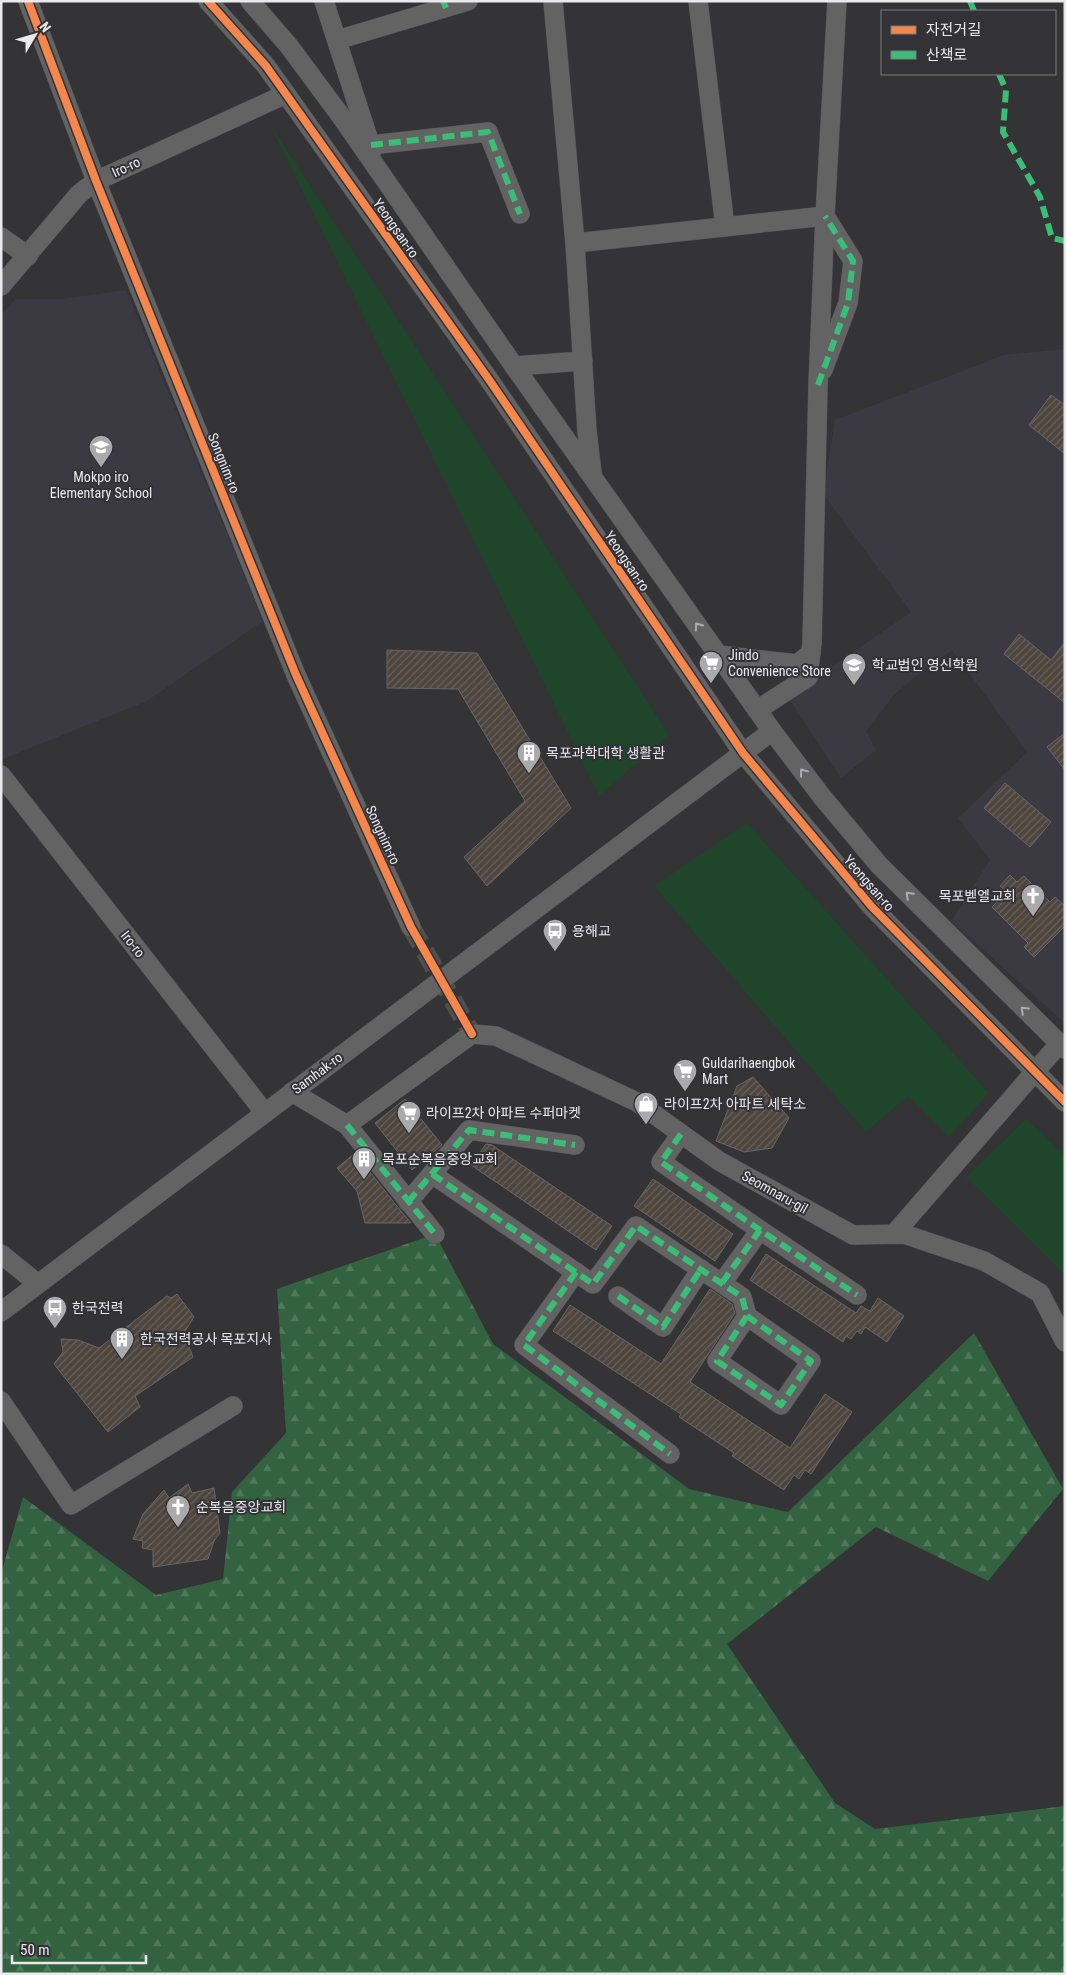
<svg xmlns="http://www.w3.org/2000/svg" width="1066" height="1975" viewBox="0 0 1066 1975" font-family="'Roboto Condensed','Noto Sans KR',sans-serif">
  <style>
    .built { fill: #3b3a43 }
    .green { fill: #1f462a }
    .forest { fill: url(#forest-firs) }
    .building { fill: url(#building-hatch); stroke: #676666 }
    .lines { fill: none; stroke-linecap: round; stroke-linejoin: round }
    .minor-tunnel { stroke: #4f4e51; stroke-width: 19; stroke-dasharray: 19 9; stroke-linecap: butt }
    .minor-casing { stroke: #515153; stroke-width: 20 }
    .minor { stroke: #636364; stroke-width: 19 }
    .quiet { stroke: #3abd76; stroke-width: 6; stroke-dasharray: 12 6; stroke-linecap: butt }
    .cycleway-casing { stroke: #333237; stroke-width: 11 }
    .cycleway { stroke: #f5874c; stroke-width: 8 }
    .oneway { stroke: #adadaf }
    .labels { text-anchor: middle; stroke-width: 4; stroke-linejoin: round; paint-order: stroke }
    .street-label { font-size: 14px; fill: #eaeaed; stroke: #333237 }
    .poi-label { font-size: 14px; fill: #eaeaed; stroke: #333237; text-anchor: start }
  </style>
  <defs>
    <pattern id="forest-firs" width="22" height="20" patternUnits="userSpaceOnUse" patternTransform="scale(1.25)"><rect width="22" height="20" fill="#32623f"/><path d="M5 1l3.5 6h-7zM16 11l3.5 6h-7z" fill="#50795b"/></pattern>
    <pattern id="building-hatch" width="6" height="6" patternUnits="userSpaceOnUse" patternTransform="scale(1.25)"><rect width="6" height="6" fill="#4e463e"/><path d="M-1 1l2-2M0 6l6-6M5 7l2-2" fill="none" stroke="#68615a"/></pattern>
  </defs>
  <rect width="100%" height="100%" fill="#343336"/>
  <g class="built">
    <polygon points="126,290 263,621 147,701 3,759 1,756 1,314 16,299 62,299"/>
    <polygon points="1065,349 1065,1023 951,921 990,860 958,818 1027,752 952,650 916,676 893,696 866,731 876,750 841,778 788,697 911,612 823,494 835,420 1004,355"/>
  </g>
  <g class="green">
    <polygon points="268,121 669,735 599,796"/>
    <polygon points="747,823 989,1093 949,1137 908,1096 866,1132 654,886"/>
    <polygon points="1026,1119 1065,1156 1065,1275 966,1177"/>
  </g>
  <polygon class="forest" points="435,1234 493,1344 689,1489 788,1512 974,1333 1063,1489 988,1581 876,1527 727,1644 835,1803 875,1829 1065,1806 1065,1974 1,1974 1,1574 23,1497 156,1595 223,1579 232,1492 286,1433 277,1289"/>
  <g class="building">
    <polygon points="1051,395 1065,405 1065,454 1029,425"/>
    <polygon points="1019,634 1051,660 1065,642 1065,703 1004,654"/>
    <polygon points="387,650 477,653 571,808 487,886 464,857 525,801 458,689 387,688"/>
    <polygon points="1065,733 1065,770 1047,747"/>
    <polygon points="1005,783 1051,822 1030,847 984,808"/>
    <polygon points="1010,875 1017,882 1024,876 1050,902 1055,897 1065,906 1065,926 1034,957 1024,947 1028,943 992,907 1007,892 1000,886"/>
    <polygon points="753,1077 789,1118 772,1148 744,1152 716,1141 737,1086"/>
    <polygon points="405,1099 442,1145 412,1170 375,1123"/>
    <polygon points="486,1144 492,1145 612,1226 596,1250 471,1165"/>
    <polygon points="355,1153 400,1210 411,1223 365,1223 357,1191 337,1168"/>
    <polygon points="653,1179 733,1234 715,1261 634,1206"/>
    <polygon points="766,1254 856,1313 861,1306 870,1311 878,1298 904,1316 887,1342 865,1327 861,1334 857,1331 851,1339 846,1336 843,1342 750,1280"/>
    <polygon points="710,1289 732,1304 735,1313 690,1382 790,1448 825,1394 852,1412 811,1474 805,1470 799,1479 794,1475 784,1490 732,1456 734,1453 679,1417 681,1414 553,1331 570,1305 661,1364"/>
    <polygon points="177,1294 194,1317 184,1333 193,1357 135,1396 140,1407 108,1432 54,1364 63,1352 61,1339 78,1340 99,1348 167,1296 171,1298"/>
    <polygon points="188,1484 192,1493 214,1488 220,1533 214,1541 208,1559 153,1567 153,1550 142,1548 143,1541 133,1539 143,1514 164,1490 169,1498"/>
  </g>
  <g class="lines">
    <polyline class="minor-tunnel" points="411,927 472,1034"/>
    <defs>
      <g id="minor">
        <polyline points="28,1 96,181 296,675 411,927"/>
        <polyline points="208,1 266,66 490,381 743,753 872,907 1065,1102"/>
        <polyline points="250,1 289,46 343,119 514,366 772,731 823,798 879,865 1065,1049"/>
        <polyline points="324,1 372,150"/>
        <polyline points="553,1 575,243"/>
        <polyline points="698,1 725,227"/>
        <polyline points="337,40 468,1"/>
        <polyline points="371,145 488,132 520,214"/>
        <polyline points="1,237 28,256"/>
        <polyline points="1,286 79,194 96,181 286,94"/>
        <polyline points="514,366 583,361"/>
        <polyline points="823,370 848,303 853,261 825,216 837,1"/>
        <polyline points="592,473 587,431 575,243 825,216 818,385 812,643 808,677 757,710"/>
        <polyline points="719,655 797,664 811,653"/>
        <polyline points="1,775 265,1113"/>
        <polyline points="292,1092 347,1125 472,1034 496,1036 637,1102 719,1161 853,1235 904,1234 984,1261 1040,1293 1065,1342"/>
        <polyline points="347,1125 435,1234"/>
        <polyline points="681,1134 661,1162 760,1230"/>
        <polyline points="432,1174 593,1284 636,1226 742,1297 747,1316 811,1361 781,1405 717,1361 747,1316"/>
        <polyline points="408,1202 469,1130 575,1145"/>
        <polyline points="894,1234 1059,1044"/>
        <polyline points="1,1254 38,1284"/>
        <polyline points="576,1272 524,1345 670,1454"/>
        <polyline points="722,1283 760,1230 857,1295"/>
        <polyline points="618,1296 663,1327 701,1269"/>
        <polyline points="1,1312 772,731"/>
        <polyline points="1,1401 71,1505 233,1406"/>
      </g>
    </defs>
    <use href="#minor" class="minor-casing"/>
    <use href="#minor" class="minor"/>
    <g class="quiet">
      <polyline points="443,1 446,8"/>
      <polyline points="970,1 974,11"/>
      <polyline points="999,74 1006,90 1003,132 1040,197 1052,238 1065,241"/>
      <polyline points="371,145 488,132 520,214"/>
      <polyline points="818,385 848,303 853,261 825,216"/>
      <polyline points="347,1125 435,1234"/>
      <polyline points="681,1134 661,1162 760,1230"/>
      <polyline points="432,1174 593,1284 636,1226 742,1297 747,1316 811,1361 781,1405 717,1361 747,1316"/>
      <polyline points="408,1202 469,1130 575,1145"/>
      <polyline points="576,1272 524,1345 670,1454"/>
      <polyline points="722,1283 760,1230 857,1295"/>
      <polyline points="618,1296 663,1327 701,1269"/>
    </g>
    <defs>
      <g id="cycleway">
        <polyline points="28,1 96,181 296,675 411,927 472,1034"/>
        <polyline points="208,1 266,66 490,381 743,753 872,907 1065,1102"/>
      </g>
    </defs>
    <use href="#cycleway" class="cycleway-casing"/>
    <use href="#cycleway" class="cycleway"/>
  </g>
  <defs><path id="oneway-chevron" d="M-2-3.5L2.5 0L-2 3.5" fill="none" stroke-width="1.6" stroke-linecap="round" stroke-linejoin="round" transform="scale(1.25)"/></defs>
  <g class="oneway">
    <use href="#oneway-chevron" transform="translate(698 626) rotate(-125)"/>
    <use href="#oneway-chevron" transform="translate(803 772) rotate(-127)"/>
    <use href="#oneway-chevron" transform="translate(909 895) rotate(-135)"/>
    <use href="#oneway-chevron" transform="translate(1024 1010) rotate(-136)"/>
  </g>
  <defs>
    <symbol id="school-pin" viewBox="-11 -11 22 30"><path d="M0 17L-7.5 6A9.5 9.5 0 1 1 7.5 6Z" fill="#aaaaad" stroke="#333237"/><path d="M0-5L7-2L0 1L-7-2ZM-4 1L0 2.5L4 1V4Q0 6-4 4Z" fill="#fff"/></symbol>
    <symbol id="supermarket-pin" viewBox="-11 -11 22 30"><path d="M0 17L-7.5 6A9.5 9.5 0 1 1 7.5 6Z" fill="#aaaaad" stroke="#333237"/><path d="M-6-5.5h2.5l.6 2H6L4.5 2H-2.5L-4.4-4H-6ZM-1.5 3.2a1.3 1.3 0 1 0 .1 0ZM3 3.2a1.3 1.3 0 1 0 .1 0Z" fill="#fff"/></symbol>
    <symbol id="building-pin" viewBox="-11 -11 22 30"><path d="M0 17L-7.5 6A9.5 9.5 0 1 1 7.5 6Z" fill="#aaaaad" stroke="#333237"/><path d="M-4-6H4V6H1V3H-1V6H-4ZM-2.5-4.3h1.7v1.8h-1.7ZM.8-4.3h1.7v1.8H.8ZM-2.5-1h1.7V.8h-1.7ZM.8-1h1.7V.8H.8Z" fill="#fff"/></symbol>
    <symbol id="church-pin" viewBox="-11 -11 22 30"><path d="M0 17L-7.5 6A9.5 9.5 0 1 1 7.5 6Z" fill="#aaaaad" stroke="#333237"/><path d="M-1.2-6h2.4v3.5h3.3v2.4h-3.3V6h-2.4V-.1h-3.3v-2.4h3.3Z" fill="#fff"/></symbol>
    <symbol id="bus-pin" viewBox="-11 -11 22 30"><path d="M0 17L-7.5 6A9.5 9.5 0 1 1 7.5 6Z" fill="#aaaaad" stroke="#333237"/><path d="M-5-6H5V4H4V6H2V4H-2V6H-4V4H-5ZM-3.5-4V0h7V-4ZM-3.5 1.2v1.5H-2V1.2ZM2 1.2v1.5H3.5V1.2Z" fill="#fff"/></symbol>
    <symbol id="shop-pin" viewBox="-11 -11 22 30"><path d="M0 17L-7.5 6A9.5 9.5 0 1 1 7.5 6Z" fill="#aaaaad" stroke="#333237"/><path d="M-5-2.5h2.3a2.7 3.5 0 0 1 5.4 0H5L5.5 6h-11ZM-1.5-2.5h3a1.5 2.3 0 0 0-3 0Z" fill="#fff"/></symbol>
  </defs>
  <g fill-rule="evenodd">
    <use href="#school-pin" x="87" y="433" width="28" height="38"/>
    <use href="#supermarket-pin" x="697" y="649" width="28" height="38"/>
    <use href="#school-pin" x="840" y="651" width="28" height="38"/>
    <use href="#building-pin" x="515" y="739" width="28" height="38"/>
    <use href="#church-pin" x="1019" y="882" width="28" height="38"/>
    <use href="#bus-pin" x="541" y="917" width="28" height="38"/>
    <use href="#supermarket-pin" x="671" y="1057" width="28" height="38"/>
    <use href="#shop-pin" x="632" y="1090" width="28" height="38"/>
    <use href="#supermarket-pin" x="395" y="1099" width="28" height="38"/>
    <use href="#building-pin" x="350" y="1145" width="28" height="38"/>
    <use href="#bus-pin" x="41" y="1294" width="28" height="38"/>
    <use href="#building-pin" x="108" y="1325" width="28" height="38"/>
    <use href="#church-pin" x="164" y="1493" width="28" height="38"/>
  </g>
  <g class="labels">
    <g class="street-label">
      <text transform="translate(126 167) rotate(-25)" y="5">Iro-ro</text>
      <text transform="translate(396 228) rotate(55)" y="5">Yeongsan-ro</text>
      <text transform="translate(224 463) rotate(68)" y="5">Songnim-ro</text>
      <text transform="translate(627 561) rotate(56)" y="5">Yeongsan-ro</text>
      <text transform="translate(383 835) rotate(65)" y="5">Songnim-ro</text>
      <text transform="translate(869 883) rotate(49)" y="5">Yeongsan-ro</text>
      <text transform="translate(133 944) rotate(52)" y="5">Iro-ro</text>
      <text transform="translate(317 1073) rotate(-37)" y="5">Samhak-ro</text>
      <text transform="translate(775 1192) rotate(29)" y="5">Seomnaru-gil</text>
    </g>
    <g class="poi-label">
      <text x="101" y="482" text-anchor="middle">Mokpo iro<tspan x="101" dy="16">Elementary School</tspan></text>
      <text x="728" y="660">Jindo<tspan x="728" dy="16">Convenience Store</tspan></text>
      <text x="872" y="670">학교법인 영신학원</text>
      <text x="546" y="758">목포과학대학 생활관</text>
      <text x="1016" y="901" text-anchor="end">목포벧엘교회</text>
      <text x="572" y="936">용해교</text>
      <text x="702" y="1068">Guldarihaengbok<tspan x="702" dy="16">Mart</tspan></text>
      <text x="664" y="1109">라이프2차 아파트 세탁소</text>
      <text x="426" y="1118">라이프2차 아파트 수퍼마켓</text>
      <text x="382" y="1164">목포순복음중앙교회</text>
      <text x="72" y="1313">한국전력</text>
      <text x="140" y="1344">한국전력공사 목포지사</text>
      <text x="196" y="1512">순복음중앙교회</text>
    </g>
  </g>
  <rect width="1066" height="1975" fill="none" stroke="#eaeaed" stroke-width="5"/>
  <rect x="881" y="10" width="175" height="65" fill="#333237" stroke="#7c7c80"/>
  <rect x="891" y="26" width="25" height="8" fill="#f5874c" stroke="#7c7c80"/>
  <text x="926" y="35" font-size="15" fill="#eaeaed">자전거길</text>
  <rect x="891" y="51" width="25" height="8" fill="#3abd76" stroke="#7c7c80"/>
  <text x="926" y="60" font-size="15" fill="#eaeaed">산책로</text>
  <g transform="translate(35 35) rotate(52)" stroke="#333237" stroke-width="4" paint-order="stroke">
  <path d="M0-4L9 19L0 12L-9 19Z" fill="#eaeaed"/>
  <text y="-8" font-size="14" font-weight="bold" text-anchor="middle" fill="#eaeaed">N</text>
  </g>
  <path d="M12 1955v8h134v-8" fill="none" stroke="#eaeaed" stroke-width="2.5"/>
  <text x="20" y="1955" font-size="15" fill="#eaeaed" stroke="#333237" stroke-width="4" paint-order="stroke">50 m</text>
</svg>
